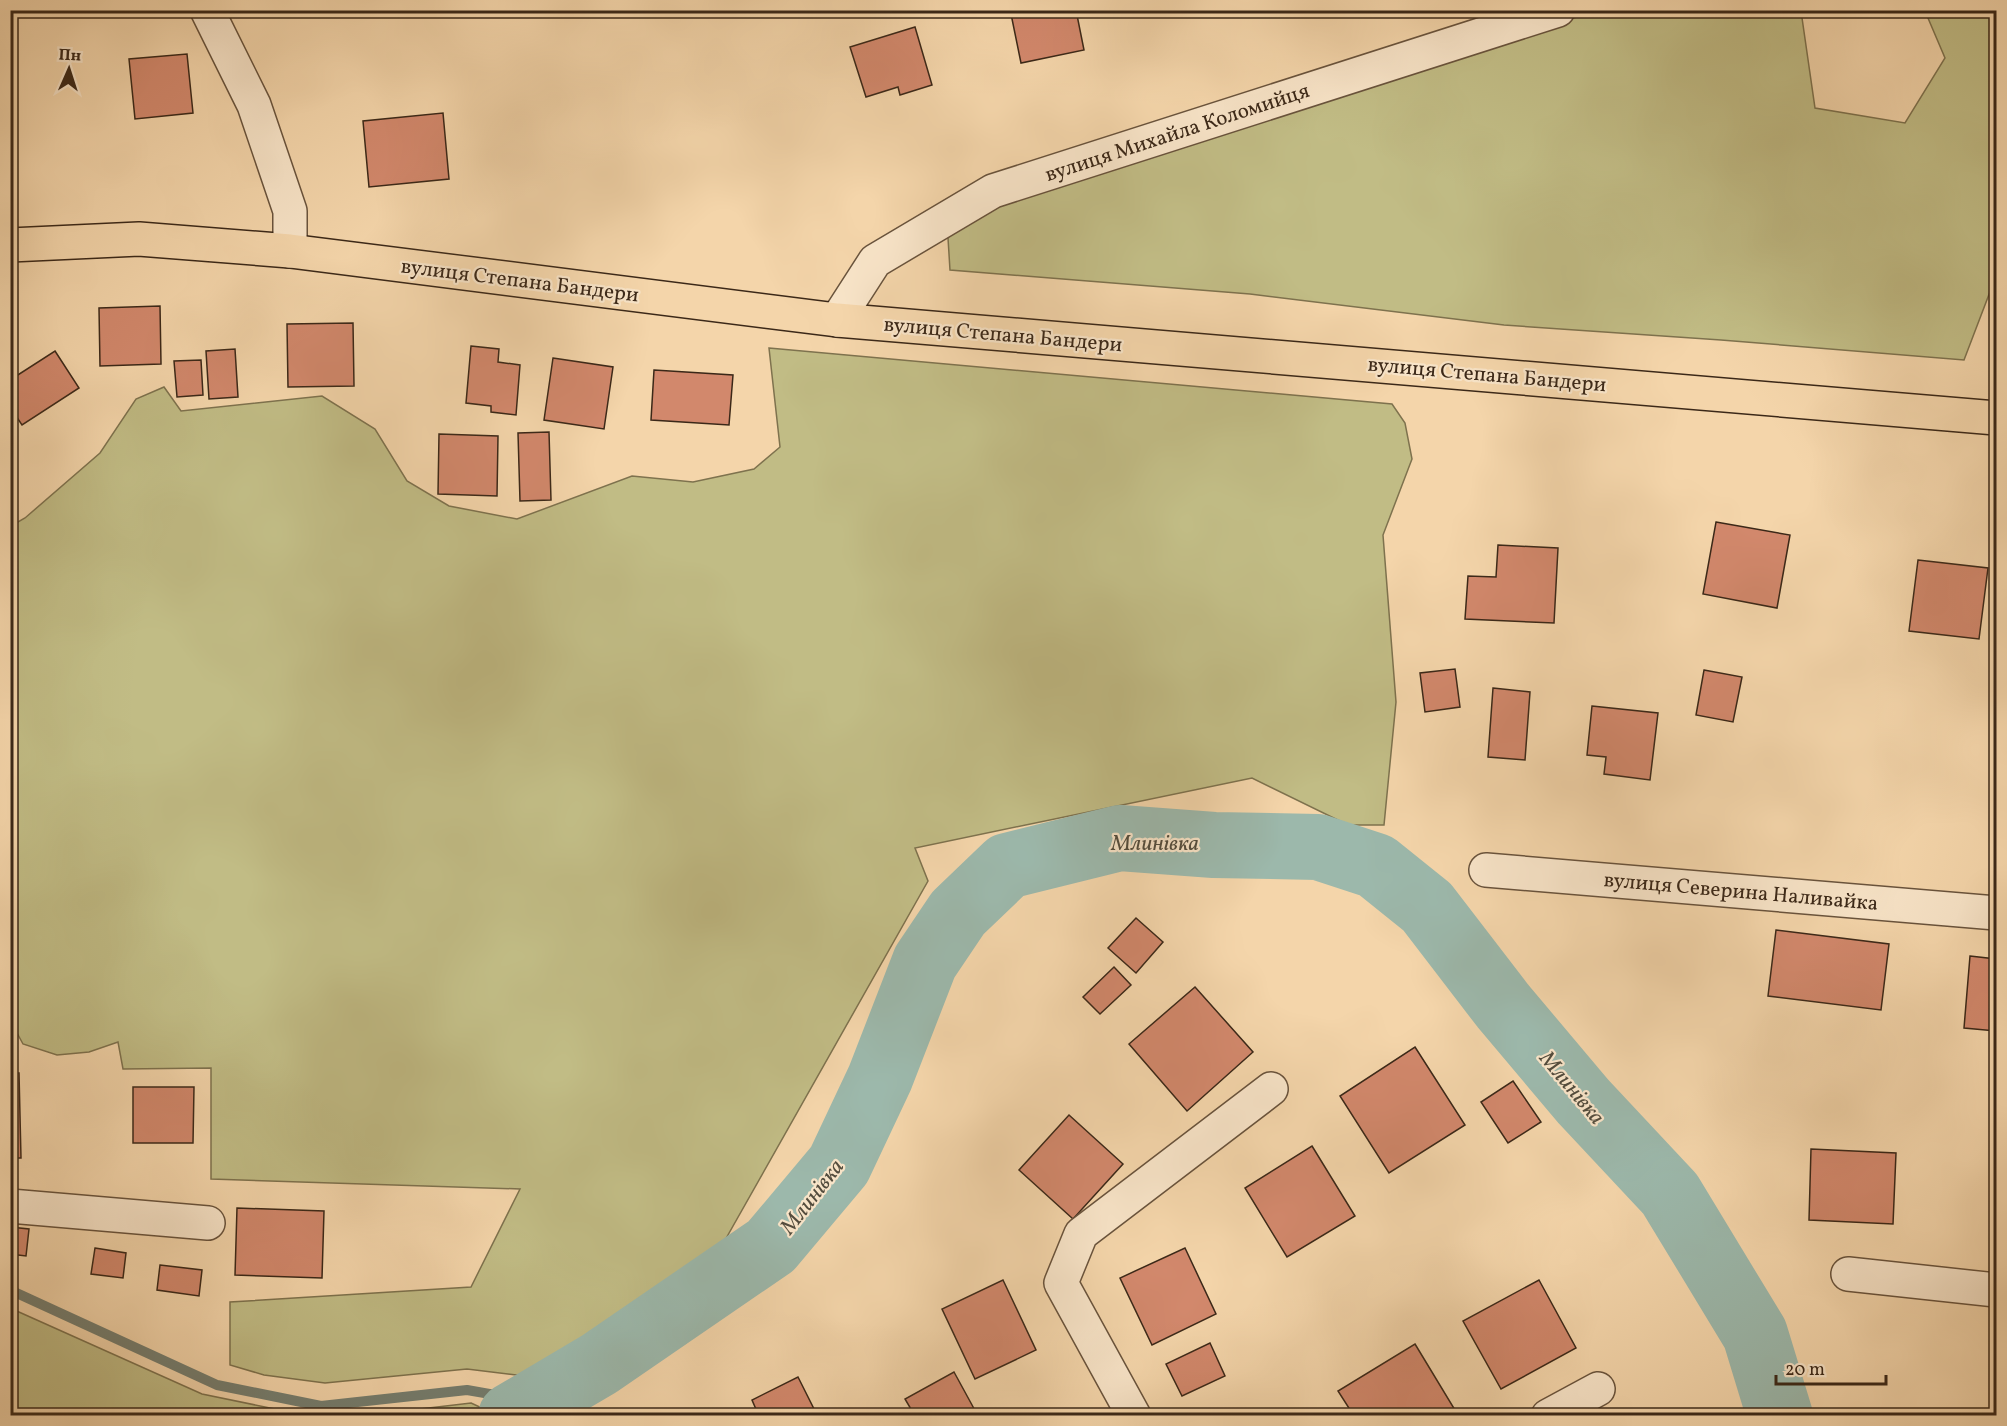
<svg xmlns="http://www.w3.org/2000/svg" width="2007" height="1426" viewBox="0 0 2007 1426" font-family="Vollkorn,serif">
  <style>
    .green { fill: #c1bc85; stroke: #7e724e; stroke-width: 1.5 }
    .lines { fill: none; stroke-linecap: round; stroke-linejoin: round }
    .stream { stroke: #757e70; stroke-width: 10 }
    .river { stroke: #9cb8ab; stroke-width: 66 }
    .building { fill: #d2886c; stroke: #3b2818; stroke-width: 1.5 }
    .minor-casing { stroke: #69533c; stroke-width: 36 }
    .major-casing { stroke: #3b2818; stroke-width: 36 }
    .minor { stroke: #f8e4c8; stroke-width: 33 }
    .major { stroke: #f4d5aa; stroke-width: 33 }
    .labels { text-anchor: middle; stroke-width: 4.5; stroke-linejoin: round; paint-order: stroke }
    .street-label { font-size: 21px; fill: #3b2818; stroke: #f8e4c8 }
    .water-label { font-size: 22px; font-style: italic; fill: #534c3d; stroke: #f8e4c8 }
  </style>
  <rect width="100%" height="100%" fill="#f4d5aa"/>
  <filter id="stains"><feTurbulence type="fractalNoise" baseFrequency=".00333" numOctaves="4"/><feColorMatrix values="0 0 0 0 .2 0 0 0 0 .09 0 0 0 0 .02 0 0 0 .5 -.17"/></filter>
  <radialGradient id="worn" r=".72"><stop offset=".6" stop-color="#630" stop-opacity="0"/><stop offset="1" stop-color="#630" stop-opacity=".3"/></radialGradient>
  <g class="green">
    <polygon points="1597,11 1801,11 1815,108 1905,123 1945,58 1925,11 1996,11 1996,276 1964,360 1721,340 1504,325 1250,294 950,270 947,222 1334,89"/>
    <polygon points="769,348 1392,404 1405,423 1412,459 1383,535 1396,702 1384,825 1348,825 1252,778 915,848 928,881 720,1249 533,1377 467,1369 325,1383 264,1375 230,1365 230,1302 471,1287 520,1189 211,1179 211,1068 123,1069 118,1042 89,1052 57,1055 23,1044 10,1020 11,526 25,518 100,453 136,399 164,387 181,411 322,396 375,429 407,481 449,506 517,519 632,476 693,482 754,469 780,447"/>
    <polygon points="10,1308 202,1394 304,1415 11,1415"/>
    <polygon points="471,1403 482,1408 469,1415 369,1415"/>
  </g>
  <g class="lines">
    <polyline class="stream" points="10,1290 217,1385 321,1406 467,1390 536,1402"/>
    <polyline class="river" points="511,1416 599,1364 771,1246 839,1165 880,1078 925,962 958,913 1007,866 1120,838 1214,845 1318,847 1376,866 1427,907 1503,1006 1583,1101 1670,1194 1755,1334 1780,1416"/>
  </g>
  <g class="building">
    <polygon points="1029,10 1076,10 1084,50 1021,63 1011,14"/>
    <polygon points="915,27 932,85 900,95 898,87 866,97 850,47"/>
    <polygon points="187,54 193,113 135,119 129,59"/>
    <polygon points="443,113 449,179 369,187 363,121"/>
    <polygon points="160,306 161,364 100,366 99,308"/>
    <polygon points="353,323 354,386 288,387 287,324"/>
    <polygon points="471,346 499,349 498,362 520,365 516,415 491,412 491,406 466,403"/>
    <polygon points="235,349 238,397 209,399 206,351"/>
    <polygon points="55,351 79,388 22,425 10,407 10,380"/>
    <polygon points="553,358 613,367 604,429 544,420"/>
    <polygon points="201,360 203,395 177,397 174,361"/>
    <polygon points="654,370 733,375 729,425 651,420"/>
    <polygon points="549,432 551,500 520,501 518,433"/>
    <polygon points="439,434 498,436 497,496 438,494"/>
    <polygon points="1716,522 1790,535 1777,608 1703,594"/>
    <polygon points="1498,545 1558,548 1554,623 1465,619 1468,576 1496,577"/>
    <polygon points="1918,560 1988,568 1979,639 1909,631"/>
    <polygon points="1455,669 1460,707 1425,712 1420,673"/>
    <polygon points="1704,670 1742,677 1733,722 1696,715"/>
    <polygon points="1493,688 1530,692 1525,760 1488,757"/>
    <polygon points="1592,706 1658,713 1650,780 1604,774 1606,757 1587,755"/>
    <polygon points="1136,918 1163,942 1136,973 1108,948"/>
    <polygon points="1776,930 1889,944 1881,1010 1768,996"/>
    <polygon points="1970,956 1996,959 1996,1031 1964,1028"/>
    <polygon points="1114,967 1131,985 1100,1014 1083,997"/>
    <polygon points="1195,987 1253,1052 1187,1111 1129,1044"/>
    <polygon points="1415,1047 1465,1125 1389,1173 1340,1096"/>
    <polygon points="10,1073 19,1073 21,1158 10,1158"/>
    <polygon points="1513,1081 1541,1122 1508,1143 1481,1102"/>
    <polygon points="133,1087 194,1087 193,1143 133,1143"/>
    <polygon points="1069,1115 1123,1164 1073,1219 1019,1170"/>
    <polygon points="1312,1146 1355,1216 1287,1257 1245,1188"/>
    <polygon points="1811,1149 1896,1153 1893,1224 1809,1220"/>
    <polygon points="1996,1193 1996,1246 1991,1245"/>
    <polygon points="237,1208 324,1211 322,1278 235,1275"/>
    <polygon points="10,1227 29,1229 26,1256 10,1254"/>
    <polygon points="95,1248 126,1253 123,1278 91,1274"/>
    <polygon points="1185,1248 1216,1314 1152,1345 1120,1278"/>
    <polygon points="160,1265 202,1270 199,1296 157,1290"/>
    <polygon points="1003,1280 1036,1350 975,1379 942,1309"/>
    <polygon points="1539,1280 1576,1348 1501,1389 1463,1321"/>
    <polygon points="1210,1343 1225,1376 1182,1396 1166,1364"/>
    <polygon points="1415,1344 1458,1415 1354,1416 1338,1391"/>
    <polygon points="954,1372 978,1416 915,1416 905,1399"/>
    <polygon points="798,1377 814,1409 800,1416 759,1416 752,1400"/>
  </g>
  <g class="lines">
    <defs>
      <g id="minor">
        <polyline points="207,10 254,105 290,211 290,251"/>
        <polyline points="837,320 875,261 993,191 1558,10"/>
        <polyline points="1486,870 1996,913"/>
        <polyline points="10,1206 208,1223"/>
        <polyline points="1848,1274 1996,1290"/>
        <polyline points="1134,1416 1061,1283 1081,1234 1271,1089"/>
        <polyline points="1548,1416 1598,1389"/>
      </g>
      <polyline id="major" points="10,245 139,239 290,251 837,320 1996,418"/>
    </defs>
    <use href="#minor" class="minor-casing"/>
    <use href="#major" class="major-casing"/>
    <use href="#minor" class="minor"/>
    <use href="#major" class="major"/>
  </g>
  <g class="labels">
    <g class="street-label">
      <text transform="translate(1177 132) rotate(-18)" y="7">вулиця Михайла Коломийця</text>
      <text transform="translate(520 280) rotate(7)" y="7">вулиця Степана Бандери</text>
      <text transform="translate(1003 334) rotate(5)" y="7">вулиця Степана Бандери</text>
      <text transform="translate(1487 374) rotate(5)" y="7">вулиця Степана Бандери</text>
      <text transform="translate(1741 891) rotate(5)" y="7">вулиця Северина Наливайка</text>
    </g>
    <g class="water-label">
      <text x="1155" y="850">Млинівка</text>
      <text transform="translate(1573 1087) rotate(50)" y="8">Млинівка</text>
      <text transform="translate(811 1196) rotate(-52)" y="8">Млинівка</text>
    </g>
  </g>
  <rect width="2007" height="1426" fill="none" stroke="#f4d5aa" stroke-width="36"/>
  <rect x="12" y="12" width="1983" height="1402" fill="none" stroke="#3b2818" stroke-width="3"/>
  <rect x="18" y="18" width="1971" height="1390" fill="none" stroke="#3b2818" stroke-width="1.5"/>
  <g transform="translate(69 69) rotate(3)" stroke="#f8e4c8" stroke-width="4.5" paint-order="stroke">
  <path d="M0-4.5L10 22L0 15L-10 22Z" fill="#3b2818"/>
  <text y="-9" font-size="16" font-weight="bold" text-anchor="middle" fill="#3b2818">Пн</text>
  </g>
  <path d="M1776 1375v9h110v-9" fill="none" stroke="#3b2818" stroke-width="3"/>
  <text x="1785" y="1375" font-size="18" fill="#3b2818" stroke="#f8e4c8" stroke-width="4.5" paint-order="stroke">20 m</text>
  <rect width="100%" height="100%" filter="url(#stains)"/>
  <rect width="100%" height="100%" fill="url(#worn)"/>
</svg>
